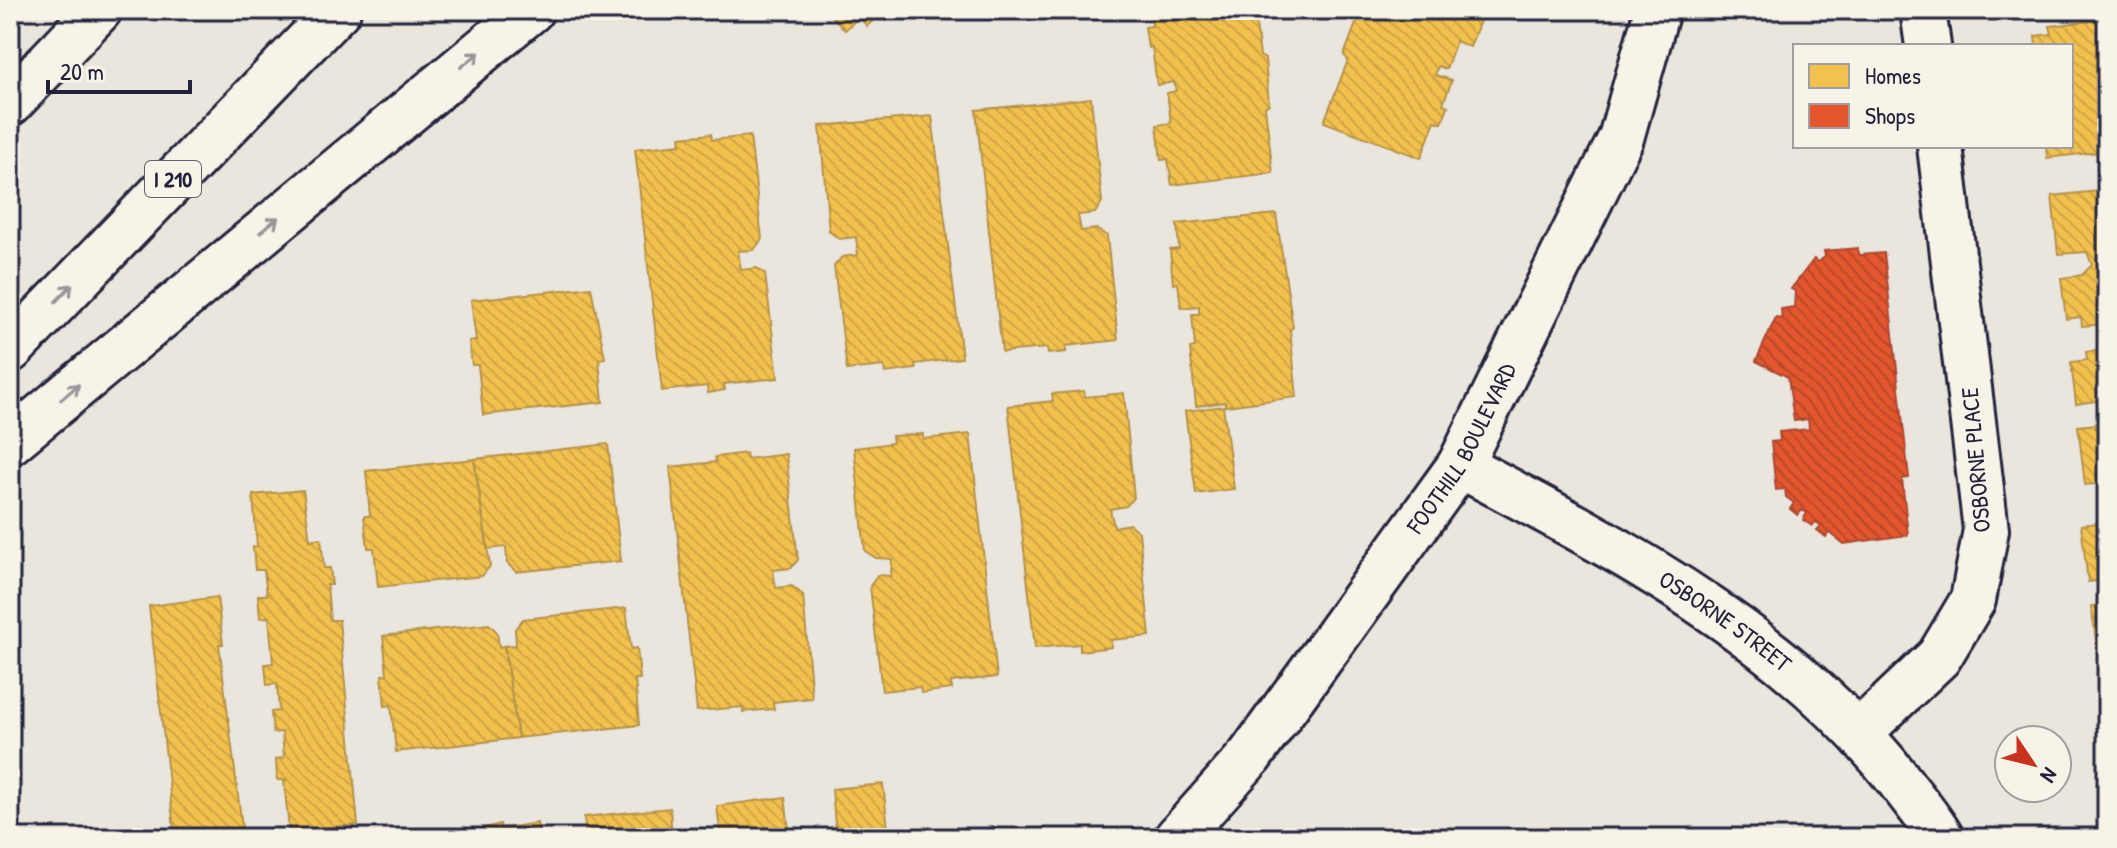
<svg xmlns="http://www.w3.org/2000/svg" width="2117" height="848" viewBox="0 0 2117 848" font-family="'Patrick Hand',sans-serif">
  <style>
    .homes { fill: url(#homes-back-hatch); stroke: #b49148; stroke-width: 2 }
    .shops { fill: url(#shops-back-hatch); stroke: #aa4732; stroke-width: 2 }
    .lines { fill: none; stroke-linecap: round; stroke-linejoin: round }
    .minor-casing { stroke: #22223b; stroke-width: 50 }
    .major-casing { stroke: #22223b; stroke-width: 50 }
    .highway-casing { stroke: #22223b; stroke-width: 50 }
    .minor { stroke: #f7f3e8; stroke-width: 44 }
    .major { stroke: #f7f3e8; stroke-width: 44 }
    .highway { stroke: #f7f3e8; stroke-width: 44 }
    .oneway { stroke: #97959a }
    .labels { text-anchor: middle; stroke-width: 8; stroke-linejoin: round; paint-order: stroke }
    .shield { fill: #f7f3e8; stroke: #62616f; stroke-width: 2 }
    .shield-label { font-size: 22px; font-weight: bold; fill: #22223b }
    .street-label { font-size: 24px; fill: #22223b; stroke: #f7f3e8 }
  </style>
  <defs>
    <pattern id="homes-back-hatch" width="6" height="6" patternUnits="userSpaceOnUse" patternTransform="scale(2)"><rect width="6" height="6" fill="#f2c14e"/><path d="M-1 5l2 2M0 0l6 6M5-1l2 2" fill="none" stroke="#cfa645"/></pattern>
    <pattern id="shops-back-hatch" width="6" height="6" patternUnits="userSpaceOnUse" patternTransform="scale(2)"><rect width="6" height="6" fill="#e4572e"/><path d="M-1 5l2 2M0 0l6 6M5-1l2 2" fill="none" stroke="#b84828"/></pattern>
  </defs>
  <rect width="100%" height="100%" fill="#eae6de"/>
  <filter id="ink" filterUnits="userSpaceOnUse"><feTurbulence type="fractalNoise" baseFrequency=".0125" numOctaves="2"/><feDisplacementMap in="SourceGraphic" scale="16" xChannelSelector="R" yChannelSelector="G"/><feConvolveMatrix kernelMatrix="1 2 1 2 8 2 1 2 1" color-interpolation-filters="sRGB"/></filter>
  <g filter="url(#ink)">
    <g class="homes">
      <polygon points="826,10 884,10 867,26 859,17 845,30"/>
      <polygon points="1151,10 1254,10 1260,56 1265,59 1269,104 1265,107 1273,173 1172,185 1168,159 1161,160 1157,125 1171,123 1167,93 1176,91 1174,82 1157,85 1152,47 1148,48 1145,27 1152,26"/>
      <polygon points="1479,10 1477,17 1481,18 1470,47 1456,41 1446,69 1438,66 1435,75 1452,80 1443,104 1448,106 1442,123 1435,121 1421,158 1324,122 1348,60 1344,55 1360,13 1367,10"/>
      <polygon points="2106,19 2107,69 2097,81 2101,92 2107,92 2107,151 2047,158 2046,146 2071,146 2071,46 2036,46 2035,36 2052,34 2050,26"/>
      <polygon points="1091,98 1102,202 1095,213 1078,215 1081,231 1096,229 1107,236 1118,340 1066,346 1066,352 1048,354 1047,348 1002,352 976,110"/>
      <polygon points="932,116 962,358 915,364 916,369 885,373 884,366 847,370 834,266 842,257 858,255 856,237 839,239 829,231 820,126"/>
      <polygon points="711,134 712,140 750,136 762,239 754,250 738,251 741,270 757,268 765,274 778,378 724,384 725,390 708,393 707,386 662,391 635,149 681,144 680,137"/>
      <polygon points="2107,190 2107,324 2082,326 2081,317 2066,319 2061,278 2082,275 2092,265 2087,252 2058,254 2052,196"/>
      <polygon points="1276,214 1293,327 1290,330 1297,397 1225,406 1225,402 1196,406 1190,348 1195,347 1192,314 1199,314 1199,306 1181,308 1178,283 1173,284 1170,250 1179,249 1177,224"/>
      <polygon points="591,287 605,358 599,359 603,402 483,415 478,365 472,365 469,341 476,341 471,300"/>
      <polygon points="2107,350 2107,411 2095,401 2076,404 2071,362 2087,360 2086,352"/>
      <polygon points="1084,391 1085,397 1124,393 1134,498 1126,506 1110,509 1114,527 1129,524 1139,532 1150,636 1111,640 1111,647 1080,651 1080,644 1035,648 1008,406 1053,401 1052,394"/>
      <polygon points="1223,406 1234,489 1196,494 1185,411"/>
      <polygon points="2107,423 2107,483 2085,485 2078,426"/>
      <polygon points="923,434 923,439 970,434 997,677 951,682 952,689 921,693 920,687 882,691 870,586 878,575 891,576 892,559 876,558 865,551 854,448 893,443 892,436"/>
      <polygon points="608,444 621,561 516,572 507,563 506,547 488,549 474,459"/>
      <polygon points="746,453 747,459 786,454 798,560 791,568 773,570 776,588 792,586 803,595 812,698 773,702 774,709 743,712 743,707 697,711 670,467 716,462 715,457"/>
      <polygon points="474,459 490,566 482,576 378,587 374,548 368,548 364,516 370,516 366,471"/>
      <polygon points="303,490 310,540 321,538 324,568 330,568 332,585 327,585 330,620 339,620 358,825 289,830 284,781 287,780 277,780 276,759 284,758 282,732 273,733 271,712 279,711 277,684 267,685 265,664 273,663 269,617 260,618 258,595 267,595 264,570 255,570 253,547 257,546 253,495"/>
      <polygon points="2107,522 2107,580 2088,582 2081,525"/>
      <polygon points="217,597 223,644 219,644 243,835 175,838 149,606"/>
      <polygon points="2107,604 2107,645 2097,647 2091,606"/>
      <polygon points="626,608 631,649 637,648 640,679 635,679 639,725 518,738 504,646 516,645 515,629 523,619"/>
      <polygon points="489,624 497,632 499,647 504,646 518,738 396,752 391,705 385,706 382,675 387,674 383,636"/>
      <polygon points="2107,689 2107,731 2105,732 2100,690"/>
      <polygon points="883,784 889,838 836,838 832,789"/>
      <polygon points="785,797 790,838 721,838 717,806"/>
      <polygon points="670,808 672,838 586,838 584,817"/>
      <polygon points="537,823 541,838 455,836 500,824 501,829"/>
    </g>
    <polygon class="shops" points="1858,248 1858,255 1884,253 1909,478 1902,479 1908,535 1844,544 1829,532 1826,537 1817,530 1822,525 1815,522 1812,526 1803,520 1807,513 1802,510 1798,515 1790,509 1794,503 1786,497 1785,489 1776,490 1771,442 1780,441 1779,432 1809,429 1808,419 1794,421 1788,377 1756,361 1776,317 1782,319 1781,309 1794,307 1795,291 1791,289 1814,259 1817,262 1825,257 1824,251"/>
    <g class="lines">
      <defs>
        <g id="minor">
          <polyline points="1923,10 1928,46"/>
          <polyline points="1861,731 1939,657 1973,600 1986,530 1940,146"/>
        </g>
        <g id="major">
          <path id="s1" d="M1460,465c158,83 326,171 438,314 14,19 31,38 43,59"/>
          <path id="s2" d="M1177,838l73,-82 210,-291 161,-327 36,-128"/>
        </g>
        <g id="highway">
          <polyline points="10,103 99,10"/>
          <polyline points="10,350 338,10"/>
          <polyline points="10,442 531,10"/>
        </g>
      </defs>
      <use href="#minor" class="minor-casing"/>
      <use href="#major" class="major-casing"/>
      <use href="#highway" class="highway-casing"/>
      <use href="#minor" class="minor"/>
      <use href="#major" class="major"/>
      <use href="#highway" class="highway"/>
    </g>
    <defs><path id="oneway-shaft" d="M-6 0H5M1.5-3L5.5 0L1.5 3" fill="none" stroke-width="1.6" stroke-linecap="round" stroke-linejoin="round" transform="scale(2)"/></defs>
    <g class="oneway">
      <use href="#oneway-shaft" transform="translate(470 60) rotate(-39)"/>
      <use href="#oneway-shaft" transform="translate(269 225) rotate(-40)"/>
      <use href="#oneway-shaft" transform="translate(64 293) rotate(-46)"/>
      <use href="#oneway-shaft" transform="translate(70 392) rotate(-40)"/>
    </g>
  </g>
  <g class="labels">
    <rect class="shield" x="145" y="161" width="56" height="36" rx="6"/>
    <g class="shield-label">
      <text x="173" y="187">I 210</text>
    </g>
    <g class="street-label">
      <text dy="8" stroke="none"><textPath href="#s2" startOffset="484">FOOTHILL BOULEVARD</textPath></text>
      <text transform="translate(1976 460) rotate(-95)" y="8">OSBORNE PLACE</text>
      <text dy="8" stroke="none"><textPath href="#s1" startOffset="308">OSBORNE STREET</textPath></text>
    </g>
  </g>
  <rect width="2117" height="848" fill="none" stroke="#f7f3e8" stroke-width="40"/>
  <rect x="20" y="20" width="2077" height="808" fill="none" stroke="#22223b" stroke-width="3" filter="url(#ink)"/>
  <rect x="1793" y="44" width="280" height="104" fill="#f7f3e8" stroke="#a29fa3" stroke-width="2"/>
  <rect x="1809" y="64" width="40" height="24" fill="#f2c14e" stroke="#a29fa3" stroke-width="2"/>
  <text x="1865" y="84" font-size="24" fill="#22223b">Homes</text>
  <rect x="1809" y="104" width="40" height="24" fill="#e4572e" stroke="#a29fa3" stroke-width="2"/>
  <text x="1865" y="124" font-size="24" fill="#22223b">Shops</text>
  <g transform="translate(2033 764) rotate(125)"><circle r="38" fill="#f7f3e8" stroke="#a29fa3" stroke-width="2"/>
  <path d="M0-6L14 30L0 20L-14 30Z" fill="#c8321e"/>
  <text y="-12" font-size="22" font-weight="bold" text-anchor="middle" fill="#22223b">N</text>
  </g>
  <path d="M48 80v12h142v-12" fill="none" stroke="#22223b" stroke-width="4"/>
  <text x="60" y="80" font-size="24" fill="#22223b" stroke="#f7f3e8" stroke-width="6" paint-order="stroke">20 m</text>
</svg>
